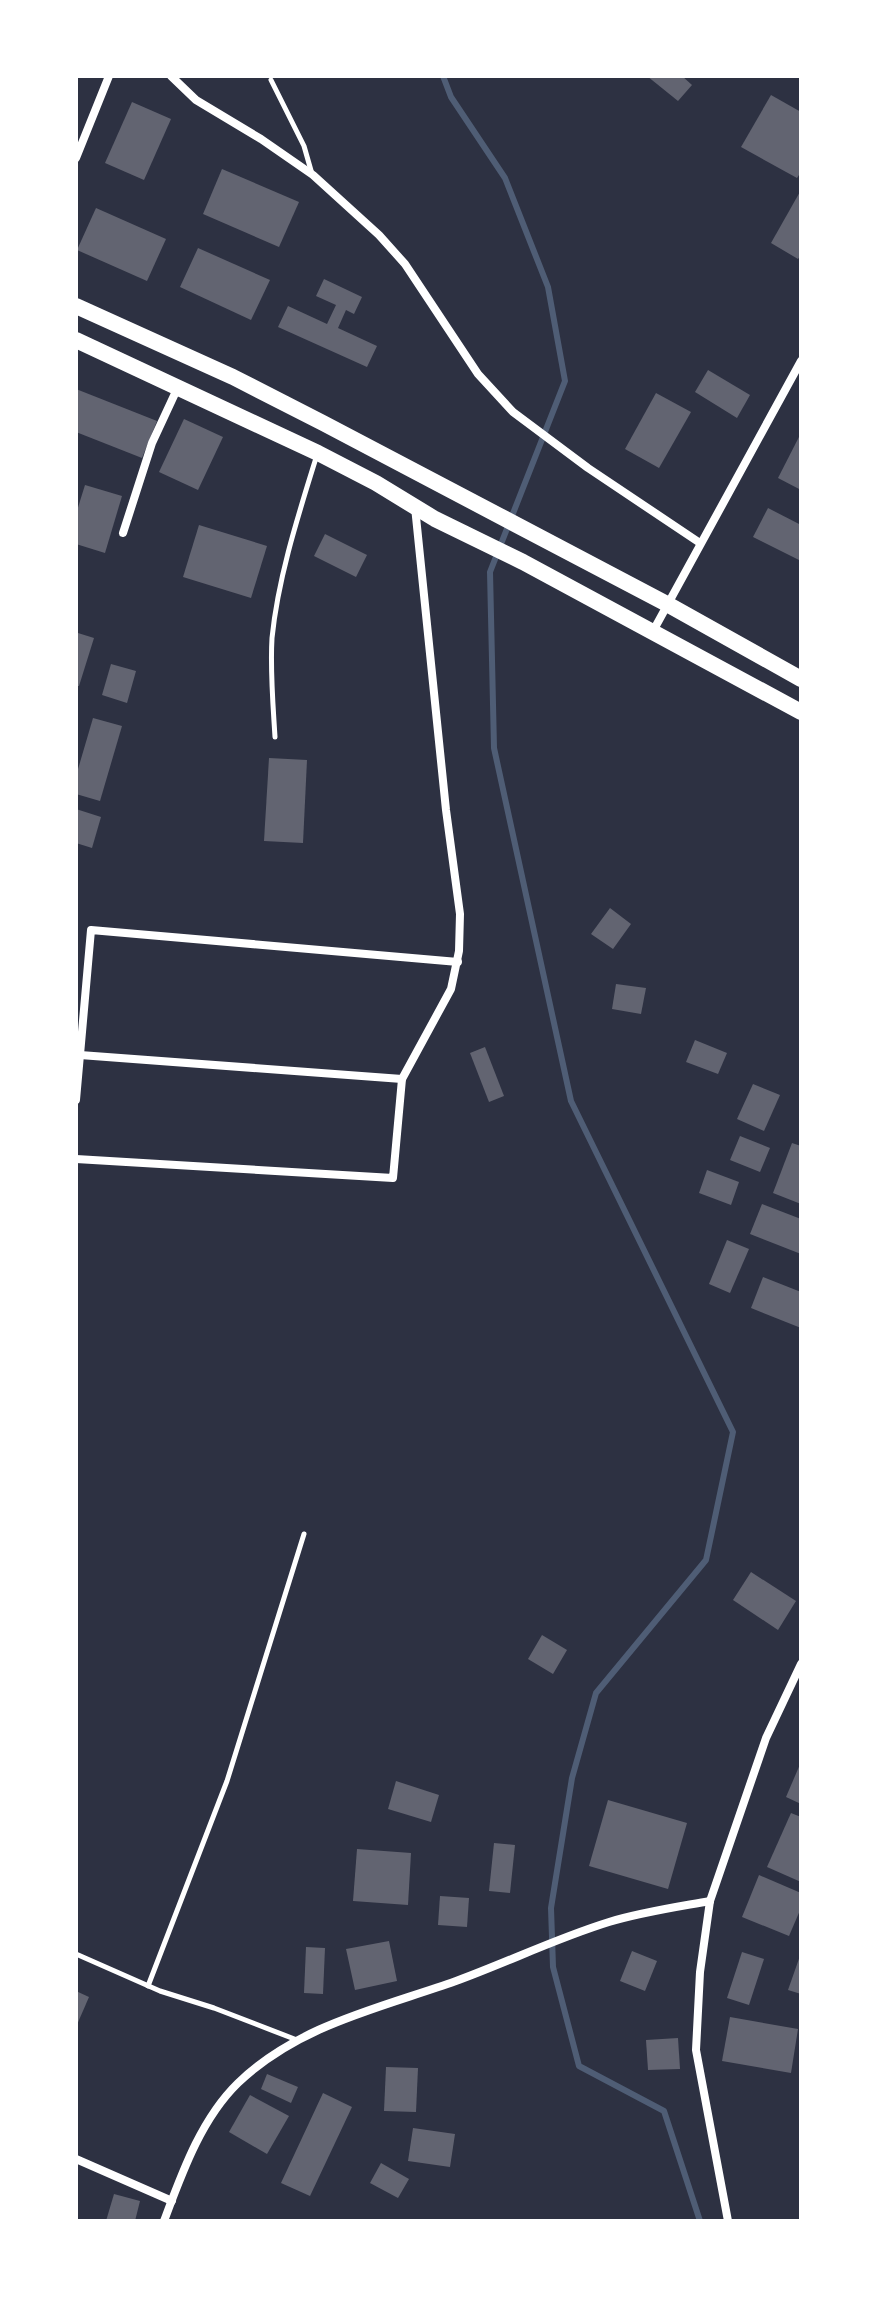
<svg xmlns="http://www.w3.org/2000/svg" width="877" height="2297" viewBox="0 0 877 2297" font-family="Mulish,sans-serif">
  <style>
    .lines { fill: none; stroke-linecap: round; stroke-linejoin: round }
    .stream { stroke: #4f5d75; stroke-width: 6 }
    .building { fill: #626471 }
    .service { stroke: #fff; stroke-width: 5 }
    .minor { stroke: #fff; stroke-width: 8 }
    .trunk { stroke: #fff; stroke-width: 16 }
  </style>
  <rect width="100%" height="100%" fill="#2d3142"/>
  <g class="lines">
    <polyline class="stream" points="443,76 451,97 505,178 548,287 565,381 490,572 494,748 571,1101 733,1432 706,1560 596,1693 572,1778 551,1908 553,1967 579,2066 664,2111 700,2221"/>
  </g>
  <g class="building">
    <polygon points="647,76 682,76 692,85 678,101"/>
    <polygon points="771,95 801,112 801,172 797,178 741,147"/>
    <polygon points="132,102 171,119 144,180 105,163"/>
    <polygon points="222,169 299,202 279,247 203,214"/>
    <polygon points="801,190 801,255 798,259 771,243"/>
    <polygon points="96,208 166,239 147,281 77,250"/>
    <polygon points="198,248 270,280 251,320 180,287"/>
    <polygon points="324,279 362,297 354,314 346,310 338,328 377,346 367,367 278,327 288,306 327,324 336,305 316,296"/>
    <polygon points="708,370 750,395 737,418 695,392"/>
    <polygon points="76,389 157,421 142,458 76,432"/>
    <polygon points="656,393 691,412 659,468 625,449"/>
    <polygon points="184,419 223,437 198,490 159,472"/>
    <polygon points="801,433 801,490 778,478"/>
    <polygon points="85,485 122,496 105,553 76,544 76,514"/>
    <polygon points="768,508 801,525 801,561 753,537"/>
    <polygon points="199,525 267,546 251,598 183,577"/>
    <polygon points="325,534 367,555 356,577 314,556"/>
    <polygon points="78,633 94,638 79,686 76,686"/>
    <polygon points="111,664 136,671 127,703 102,695"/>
    <polygon points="93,718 122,726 100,801 76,794 76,776"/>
    <polygon points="269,758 307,760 303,843 264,841"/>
    <polygon points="76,809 101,817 92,848 76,843"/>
    <polygon points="610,908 631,924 613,949 591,934"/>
    <polygon points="616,984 646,988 641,1014 612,1009"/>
    <polygon points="695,1040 727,1053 718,1074 686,1062"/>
    <polygon points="485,1047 504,1096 489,1102 470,1053"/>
    <polygon points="753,1084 780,1095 764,1131 737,1119"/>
    <polygon points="740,1136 770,1148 760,1172 730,1160"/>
    <polygon points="792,1143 801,1146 801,1204 773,1193"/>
    <polygon points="707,1170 739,1182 731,1205 699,1193"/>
    <polygon points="762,1204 801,1219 801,1254 750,1234"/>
    <polygon points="727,1240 749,1249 730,1293 709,1284"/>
    <polygon points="763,1277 801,1292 801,1328 751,1308"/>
    <polygon points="751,1572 796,1601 778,1630 733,1600"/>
    <polygon points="542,1635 567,1650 553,1674 528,1659"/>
    <polygon points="801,1762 801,1804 786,1797"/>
    <polygon points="396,1781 439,1795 431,1822 388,1809"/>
    <polygon points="608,1800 687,1823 668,1889 589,1866"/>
    <polygon points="791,1813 801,1817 801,1882 767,1867"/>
    <polygon points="494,1843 515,1845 510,1893 489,1891"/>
    <polygon points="357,1849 411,1853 408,1905 353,1901"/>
    <polygon points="759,1875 801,1893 801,1908 789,1936 742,1917"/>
    <polygon points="440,1896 469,1898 467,1927 438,1925"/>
    <polygon points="389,1941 397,1981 355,1990 346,1949"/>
    <polygon points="306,1947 325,1948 323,1994 304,1993"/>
    <polygon points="632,1951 657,1961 645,1991 620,1981"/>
    <polygon points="742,1952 764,1959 749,2005 727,1998"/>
    <polygon points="801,1953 801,1994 788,1990"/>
    <polygon points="76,1991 89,1997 76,2027"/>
    <polygon points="730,2017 798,2029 791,2073 722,2061"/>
    <polygon points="678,2038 680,2069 648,2070 646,2040"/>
    <polygon points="386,2067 418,2068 416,2112 384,2111"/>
    <polygon points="267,2074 298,2087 291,2103 261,2089"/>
    <polygon points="323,2093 352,2107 310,2196 281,2183"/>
    <polygon points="250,2095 289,2116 267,2154 229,2132"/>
    <polygon points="413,2128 455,2134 450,2167 408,2161"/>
    <polygon points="381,2163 409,2179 398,2198 370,2183"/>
    <polygon points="114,2194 140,2201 135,2221 106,2221"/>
  </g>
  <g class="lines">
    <g class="service">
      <polyline points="271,80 304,146 312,174"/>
      <path d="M275,737c-2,-33 -5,-66 -3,-99 6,-60 26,-122 44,-180"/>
      <polyline points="76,1954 160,1991 214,2008 297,2040"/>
      <polyline points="148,1986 227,1781 304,1534"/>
    </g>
    <g class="minor">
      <polyline points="171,76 196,100 261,139 313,175 379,235 405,264 478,374 513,412 588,468 700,543"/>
      <polyline points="76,158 109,76"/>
      <polyline points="123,533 152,443 178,387"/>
      <polyline points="652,633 801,361"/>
      <polyline points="80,1055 402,1079"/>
      <polyline points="76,1100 91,930 458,962"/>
      <polyline points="76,1159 393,1178 402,1079 451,989 459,951 460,914 446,810 415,507"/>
      <polyline points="76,2159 172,2201"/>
      <path d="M164,2221c18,-48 37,-102 74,-138 60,-58 142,-75 218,-102 52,-19 101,-43 153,-59 33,-10 68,-15 101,-21"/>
      <polyline points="728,2221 696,2050 700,1972 710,1901 766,1738 801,1664"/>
    </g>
    <g class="trunk">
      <polyline points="76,306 233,377 323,423 667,604 801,679"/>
      <polyline points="76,340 318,453 376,483 435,519 523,562 801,712"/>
    </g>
  </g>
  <rect width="877" height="2297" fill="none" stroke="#ffffff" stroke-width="156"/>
</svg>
